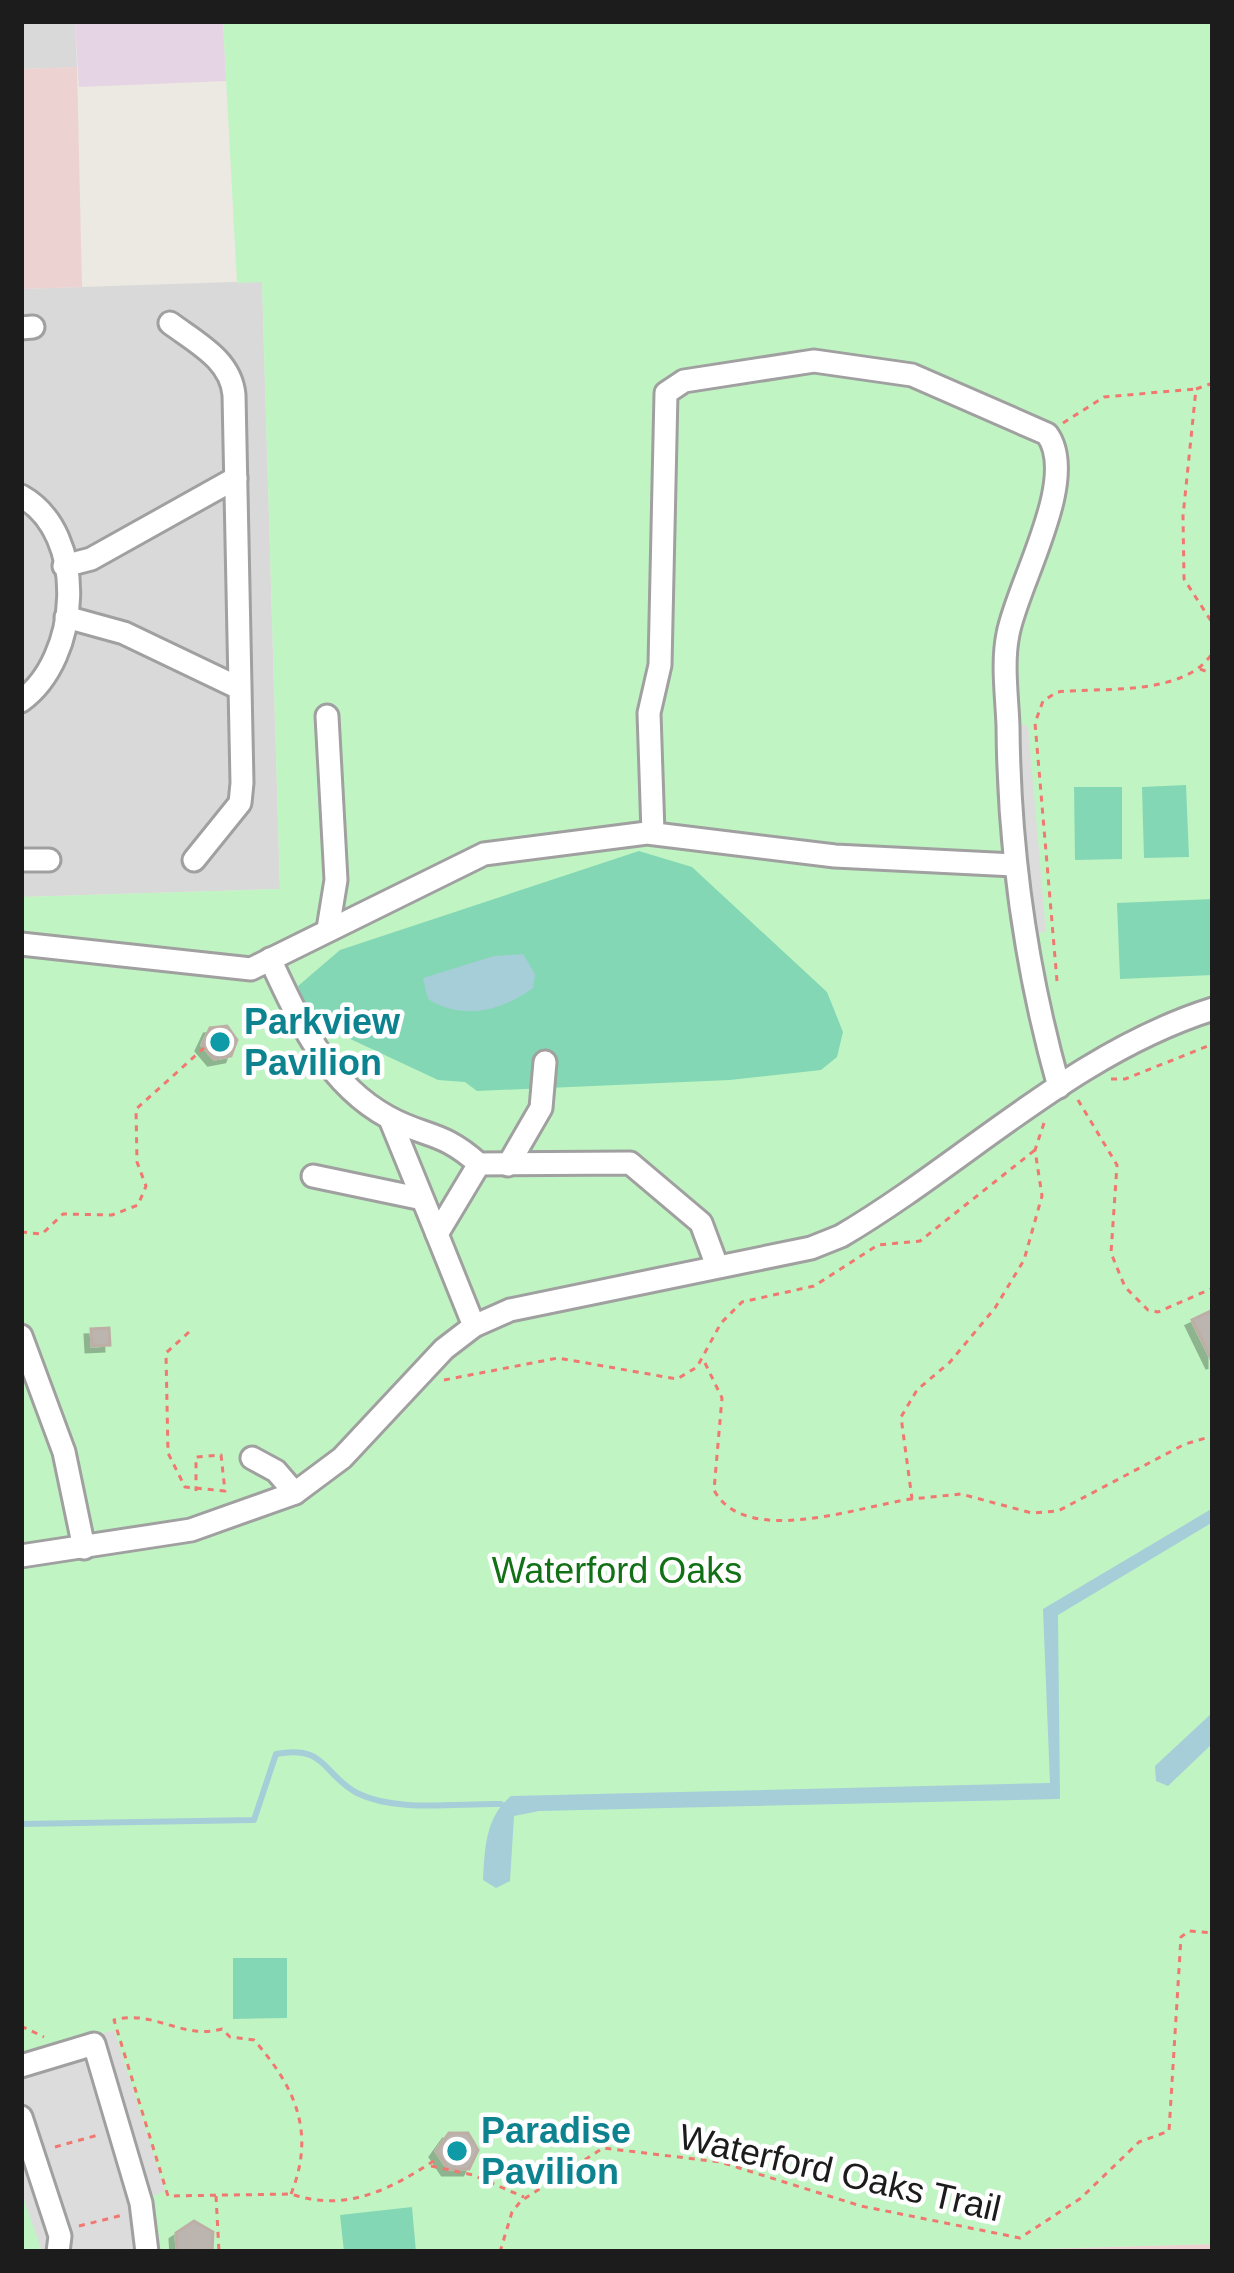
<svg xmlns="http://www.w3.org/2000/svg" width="1234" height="2273" viewBox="0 0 1234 2273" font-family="Arial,sans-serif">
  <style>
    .residential { fill: #dad9d9 }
    .commercial { fill: #edd2d2 }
    .industrial { fill: #e5d4e3 }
    .park { fill: #c0f5c3 }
    .pitch { fill: #84d7b4 }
    .parking { fill: #dcdcdc }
    .water { fill: #a5ced8 }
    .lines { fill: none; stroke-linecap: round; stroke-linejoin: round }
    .stream { stroke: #a5ced8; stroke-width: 6 }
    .building { fill: #bcb4af; stroke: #bdafa5; stroke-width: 3; filter: url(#shadow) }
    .minor-casing { stroke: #a0a0a0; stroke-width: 27 }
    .path { stroke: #f07870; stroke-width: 3; stroke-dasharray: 6 6; stroke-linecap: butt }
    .minor { stroke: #fff; stroke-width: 21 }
    .culture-dot { fill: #0f9aa8; stroke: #fff; stroke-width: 4.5 }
    .labels { text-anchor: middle; stroke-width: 9; stroke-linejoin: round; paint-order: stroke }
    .culture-label { font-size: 36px; font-weight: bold; fill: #0d838f; stroke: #fff; text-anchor: start }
    .park-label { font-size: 36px; fill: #127117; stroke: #fff }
    .street-label { font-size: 36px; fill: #1c1c1c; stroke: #fff }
  </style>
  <defs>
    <filter id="shadow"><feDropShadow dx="-6" dy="6" stdDeviation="0" flood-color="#0004"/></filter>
  </defs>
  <rect width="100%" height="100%" fill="#ece8e2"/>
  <g class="residential">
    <polygon points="21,21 75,21 77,67 21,69"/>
    <polygon points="262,281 280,889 21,897 21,289"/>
  </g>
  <g class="commercial">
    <polygon points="77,67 82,287 21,289 21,69"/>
    <polygon points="1213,2244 1213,2252 943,2252"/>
  </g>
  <polygon class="industrial" points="75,21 223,21 226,81 79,87"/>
  <polygon class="park" points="223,21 1213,21 1213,2244 943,2252 21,2252 21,897 280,889 262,282 237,283"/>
  <g class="pitch">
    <polygon points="1186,785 1189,857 1144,858 1142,787"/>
    <polygon points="1074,787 1122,787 1122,859 1075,860"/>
    <polygon points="639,851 692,867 827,992 843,1032 837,1057 821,1070 730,1080 477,1091 465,1082 438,1080 312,1021 298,986 340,950"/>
    <polygon points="1213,899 1213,975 1120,979 1117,903"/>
    <polygon points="233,1958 287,1958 287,2018 233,2019"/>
    <polygon points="412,2207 416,2252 344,2252 340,2215"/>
  </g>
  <g class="parking">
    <polygon points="1011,725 1028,725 1046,932 1029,934"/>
    <polygon points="114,2030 165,2191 153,2196 161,2252 42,2252 21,2191 21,2057"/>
  </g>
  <g class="water">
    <path d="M523,954l12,20 -2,14c-31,23 -70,33 -105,11l-5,-21 71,-22z"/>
    <path d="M1213,1508v14l-155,93 2,184 -521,12 -25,5 -4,65 -14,7 -13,-8c2,-32 2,-62 28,-84l539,-13 -7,-174z"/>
    <polygon points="1213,1712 1213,1743 1168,1786 1156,1781 1155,1766"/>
  </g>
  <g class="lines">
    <path class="stream" d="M21,1824l233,-4 22,-66c51,-9 46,20 81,39 40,20 100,10 144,11"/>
  </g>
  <g class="building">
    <polygon points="227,1026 237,1040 231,1056 214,1059 202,1045 210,1028"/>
    <polygon points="1213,1310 1213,1363 1192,1320"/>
    <polygon points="109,1328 110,1345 92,1346 91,1329"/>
    <polygon points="449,2133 468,2133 478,2150 469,2169 448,2169 436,2151"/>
    <polygon points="194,2221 213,2232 212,2252 177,2252 176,2233"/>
  </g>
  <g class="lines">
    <defs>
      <g id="minor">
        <path d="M170,323c27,20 61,37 64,72l8,388 -2,20 -46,57"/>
        <polyline points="21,328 33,327"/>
        <path d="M21,496c68,38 59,163 0,205"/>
        <polyline points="64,566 91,559 236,478"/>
        <polyline points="66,617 124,633 239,688"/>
        <polyline points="327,716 336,880 328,929"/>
        <path d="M653,833l-4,-120 11,-48 6,-272 18,-12 130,-20 98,14 135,59c33,45 -30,150 -39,200 -6,29 -1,63 0,92 1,125 17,241 51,361"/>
        <polyline points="21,860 49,860"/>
        <polyline points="21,944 251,969 484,854 647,833 835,856 1014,865"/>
        <path d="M270,959c28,60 57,125 118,158 38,21 53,13 91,47l-42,70 37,92"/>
        <polyline points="390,1119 437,1234"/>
        <polyline points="479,1164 630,1163 701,1223 717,1266"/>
        <polyline points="508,1165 541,1108 545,1062"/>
        <polyline points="313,1176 418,1198"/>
        <polyline points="21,1336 64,1452 84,1548"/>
        <polyline points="252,1458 276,1471 295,1493"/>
        <path d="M21,1556l170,-26 104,-37 47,-35 102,-109 30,-23 36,-16 301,-62 30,-12c124,-73 232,-183 372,-227"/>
        <polyline points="21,2066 94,2044 141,2203 147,2252"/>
        <polyline points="21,2117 60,2236 58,2252"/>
      </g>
    </defs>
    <use href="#minor" class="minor-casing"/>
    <g class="path">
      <polyline points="1213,383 1196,389 1183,516 1184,579 1213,624"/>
      <polyline points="1063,423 1104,397 1195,389"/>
      <polyline points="1200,669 1213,674"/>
      <path d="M1057,981l-22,-258 8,-22 14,-9c45,-5 129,5 156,-40"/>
      <polyline points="1111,1079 1125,1079 1213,1044"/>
      <polyline points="1078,1100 1117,1165 1111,1253 1125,1287 1148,1310 1158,1312 1213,1288"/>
      <polyline points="1044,1123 1035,1150 1042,1196 1024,1260 995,1308 950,1362 917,1390 901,1417 912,1499 961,1494 1032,1513 1058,1511 1185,1444 1213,1436"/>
      <polyline points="21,1232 42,1234 63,1214 112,1215 138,1205 146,1186 137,1162 136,1109 204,1048"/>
      <polyline points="189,1332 166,1353 168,1453 185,1487 225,1491 221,1455 196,1457 196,1491"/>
      <path d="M705,1363l17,35 -8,92c31,58 143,17 197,9"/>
      <polyline points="444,1380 558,1358 677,1379 697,1367 721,1323 742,1302 814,1286 878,1245 920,1241 1035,1150"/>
      <polyline points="21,2026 44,2037"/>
      <polyline points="55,2147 98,2135"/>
      <polyline points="431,2166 473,2175 524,2197"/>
      <path d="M291,2194c25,-62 4,-107 -37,-154l-24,-3 -8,-8c-40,11 -69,-20 -108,-9l54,176 123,-2c55,19 101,-5 147,-36"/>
      <polyline points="216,2196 219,2252"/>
      <polyline points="79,2226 123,2215"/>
      <polyline points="500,2252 512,2212 521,2201 603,2148 720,2162 861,2206 1020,2238 1081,2198 1139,2142 1169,2131 1181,1937 1189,1931 1213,1933"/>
    </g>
    <use href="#minor" class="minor"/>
  </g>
  <g class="culture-dot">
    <circle cx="220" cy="1042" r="12"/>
    <circle cx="457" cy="2151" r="12"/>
  </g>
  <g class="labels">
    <g class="culture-label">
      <text x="244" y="1034">Parkview<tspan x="244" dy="41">Pavilion</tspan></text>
      <text x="481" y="2143">Paradise<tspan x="481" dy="41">Pavilion</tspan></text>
    </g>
    <g class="park-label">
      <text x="617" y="1583">Waterford Oaks</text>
    </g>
    <g class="street-label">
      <text transform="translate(840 2172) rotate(13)" y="13">Waterford Oaks Trail</text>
    </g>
  </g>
  <rect width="1234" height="2273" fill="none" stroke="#1c1c1c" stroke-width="48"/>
</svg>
